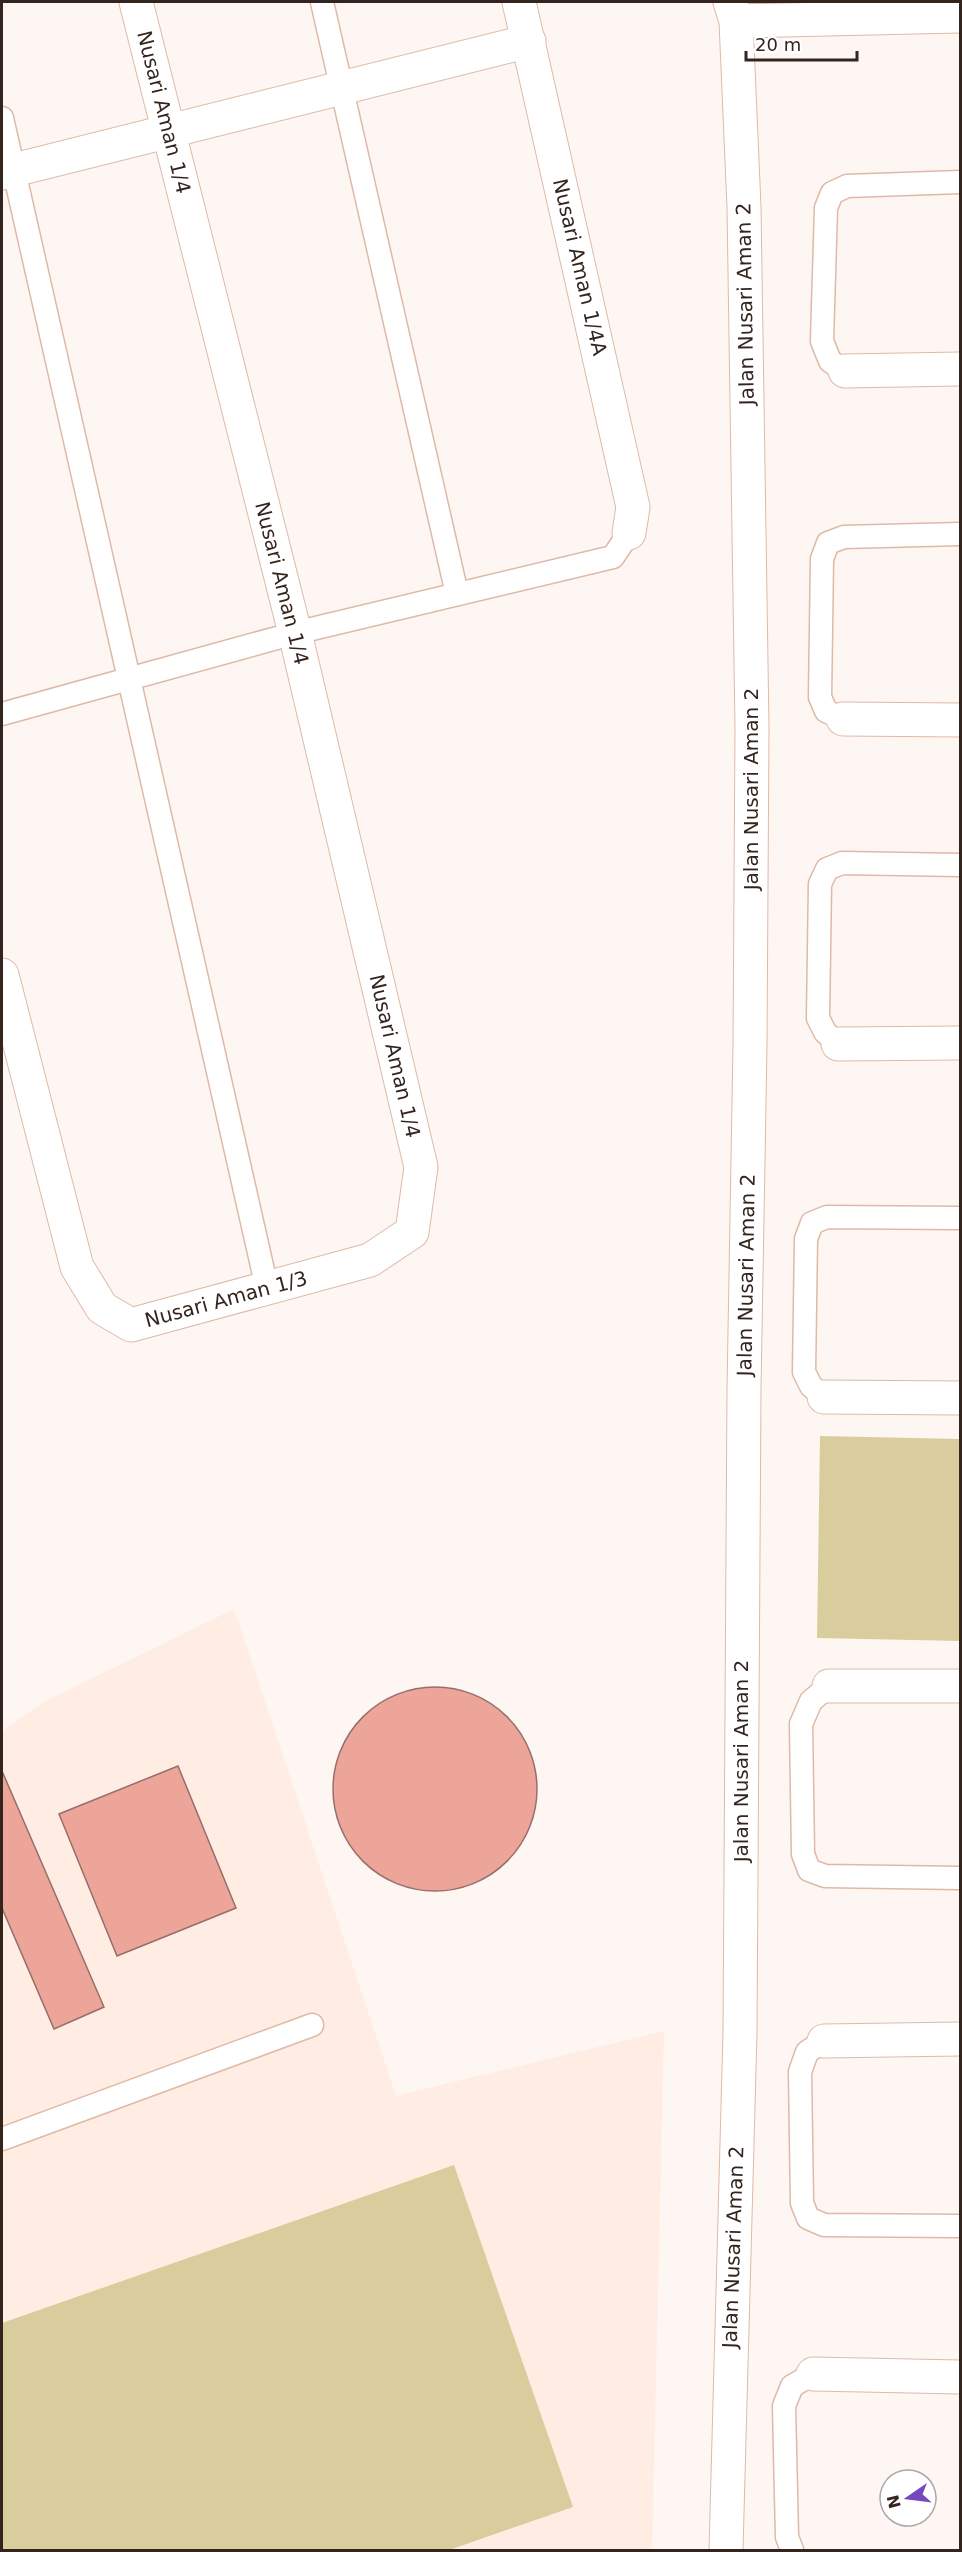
<svg xmlns="http://www.w3.org/2000/svg" width="962" height="2552" viewBox="0 0 962 2552" font-family="'DejaVu Sans',sans-serif">
  <style>
    .built { fill: #ffede3 }
    .green { fill: #d9cd9d }
    .building { fill: #eda499; stroke: #956f69; stroke-width: 1.5 }
    .lines { fill: none; stroke-linecap: round; stroke-linejoin: round }
    .service-casing { stroke: #debaa6; stroke-width: 25 }
    .minor-casing { stroke: #debaa6; stroke-width: 35 }
    .service { stroke: #fff; stroke-width: 22 }
    .minor { stroke: #fff; stroke-width: 33 }
    .labels { text-anchor: middle; stroke-width: 5; stroke-linejoin: round; paint-order: stroke }
    .street-label { font-size: 20px; fill: #33251e; stroke: #fff }
  </style>
  <rect width="100%" height="100%" fill="#fef6f2"/>
  <polygon class="built" points="234,1609 396,2096 664,2031 652,2550 2,2550 2,1731 44,1702"/>
  <g class="green">
    <polygon points="820,1436 960,1439 960,1641 817,1638"/>
    <polygon points="454,2165 573,2507 449,2550 2,2550 2,2323"/>
  </g>
  <g class="building">
    <circle cx="435" cy="1789" r="102"/>
    <polygon points="178,1766 236,1908 117,1956 59,1814"/>
    <polygon points="2,1771 104,2007 54,2029 2,1908"/>
  </g>
  <g class="lines">
    <defs>
      <g id="service">
        <polyline points="322,2 457,594"/>
        <polyline points="2,118 267,1288"/>
        <polyline points="845,371 830,361 822,341 826,208 832,193 847,186 960,182"/>
        <polyline points="2,714 295,633 613,557 629,533"/>
        <polyline points="843,719 826,711 820,697 822,559 828,543 844,537 960,534"/>
        <polyline points="838,1044 825,1032 818,1018 820,884 827,869 842,863 960,865"/>
        <polyline points="824,1397 811,1386 804,1372 806,1239 812,1223 827,1217 960,1218"/>
        <polyline points="829,1686 811,1701 801,1724 803,1854 809,1870 825,1876 960,1878"/>
        <polyline points="824,2041 807,2052 800,2072 802,2203 808,2218 824,2225 960,2226"/>
        <polyline points="2,2139 312,2025"/>
        <polyline points="792,2550 787,2537 784,2406 792,2386 813,2374"/>
      </g>
      <g id="minor">
        <polyline points="519,2 633,507 629,533"/>
        <polyline points="736,21 960,16"/>
        <polyline points="2,173 529,41"/>
        <polyline points="845,371 960,369"/>
        <polyline points="843,719 960,720"/>
        <polyline points="2,975 77,1267 102,1308 131,1325 370,1260 412,1232 421,1167 295,633 136,2"/>
        <polyline points="838,1044 960,1043"/>
        <polyline points="824,1397 960,1398"/>
        <polyline points="829,1686 960,1686"/>
        <polyline points="824,2041 960,2039"/>
        <polyline points="813,2374 960,2377"/>
        <polyline points="726,2550 740,2033 744,1390 750,1045 752,727 744,207 736,21 730,2"/>
      </g>
    </defs>
    <use href="#service" class="service-casing"/>
    <use href="#minor" class="minor-casing"/>
    <use href="#service" class="service"/>
    <use href="#minor" class="minor"/>
  </g>
  <g class="labels">
    <g class="street-label">
      <text transform="translate(164 112) rotate(76)" y="7">Nusari Aman 1/4</text>
      <text transform="translate(580 267) rotate(77)" y="7">Nusari Aman 1/4A</text>
      <text transform="translate(745 304) rotate(-91)" y="7">Jalan Nusari Aman 2</text>
      <text transform="translate(282 583) rotate(76)" y="7">Nusari Aman 1/4</text>
      <text transform="translate(751 789) rotate(-90)" y="7">Jalan Nusari Aman 2</text>
      <text transform="translate(395 1056) rotate(77)" y="7">Nusari Aman 1/4</text>
      <text transform="translate(746 1275) rotate(-89)" y="7">Jalan Nusari Aman 2</text>
      <text transform="translate(226 1299) rotate(-15)" y="7">Nusari Aman 1/3</text>
      <text transform="translate(741 1761) rotate(-90)" y="7">Jalan Nusari Aman 2</text>
      <text transform="translate(733 2247) rotate(-88)" y="7">Jalan Nusari Aman 2</text>
    </g>
  </g>
  <rect width="962" height="2552" fill="none" stroke="#33251e" stroke-width="6"/>
  <g transform="translate(908 2498) rotate(256)"><circle r="28" fill="#ffffff" stroke="#ada8a5" stroke-width="1.5"/>
  <path d="M0-4.5L10 22L0 15L-10 22Z" fill="#7747bf"/>
  <text y="-9" font-size="16" font-weight="bold" text-anchor="middle" fill="#33251e">N</text>
  </g>
  <path d="M746 51v9h111v-9" fill="none" stroke="#33251e" stroke-width="3"/>
  <text x="755" y="51" font-size="18" fill="#33251e" stroke="#ffffff" stroke-width="4.5" paint-order="stroke">20 m</text>
</svg>
